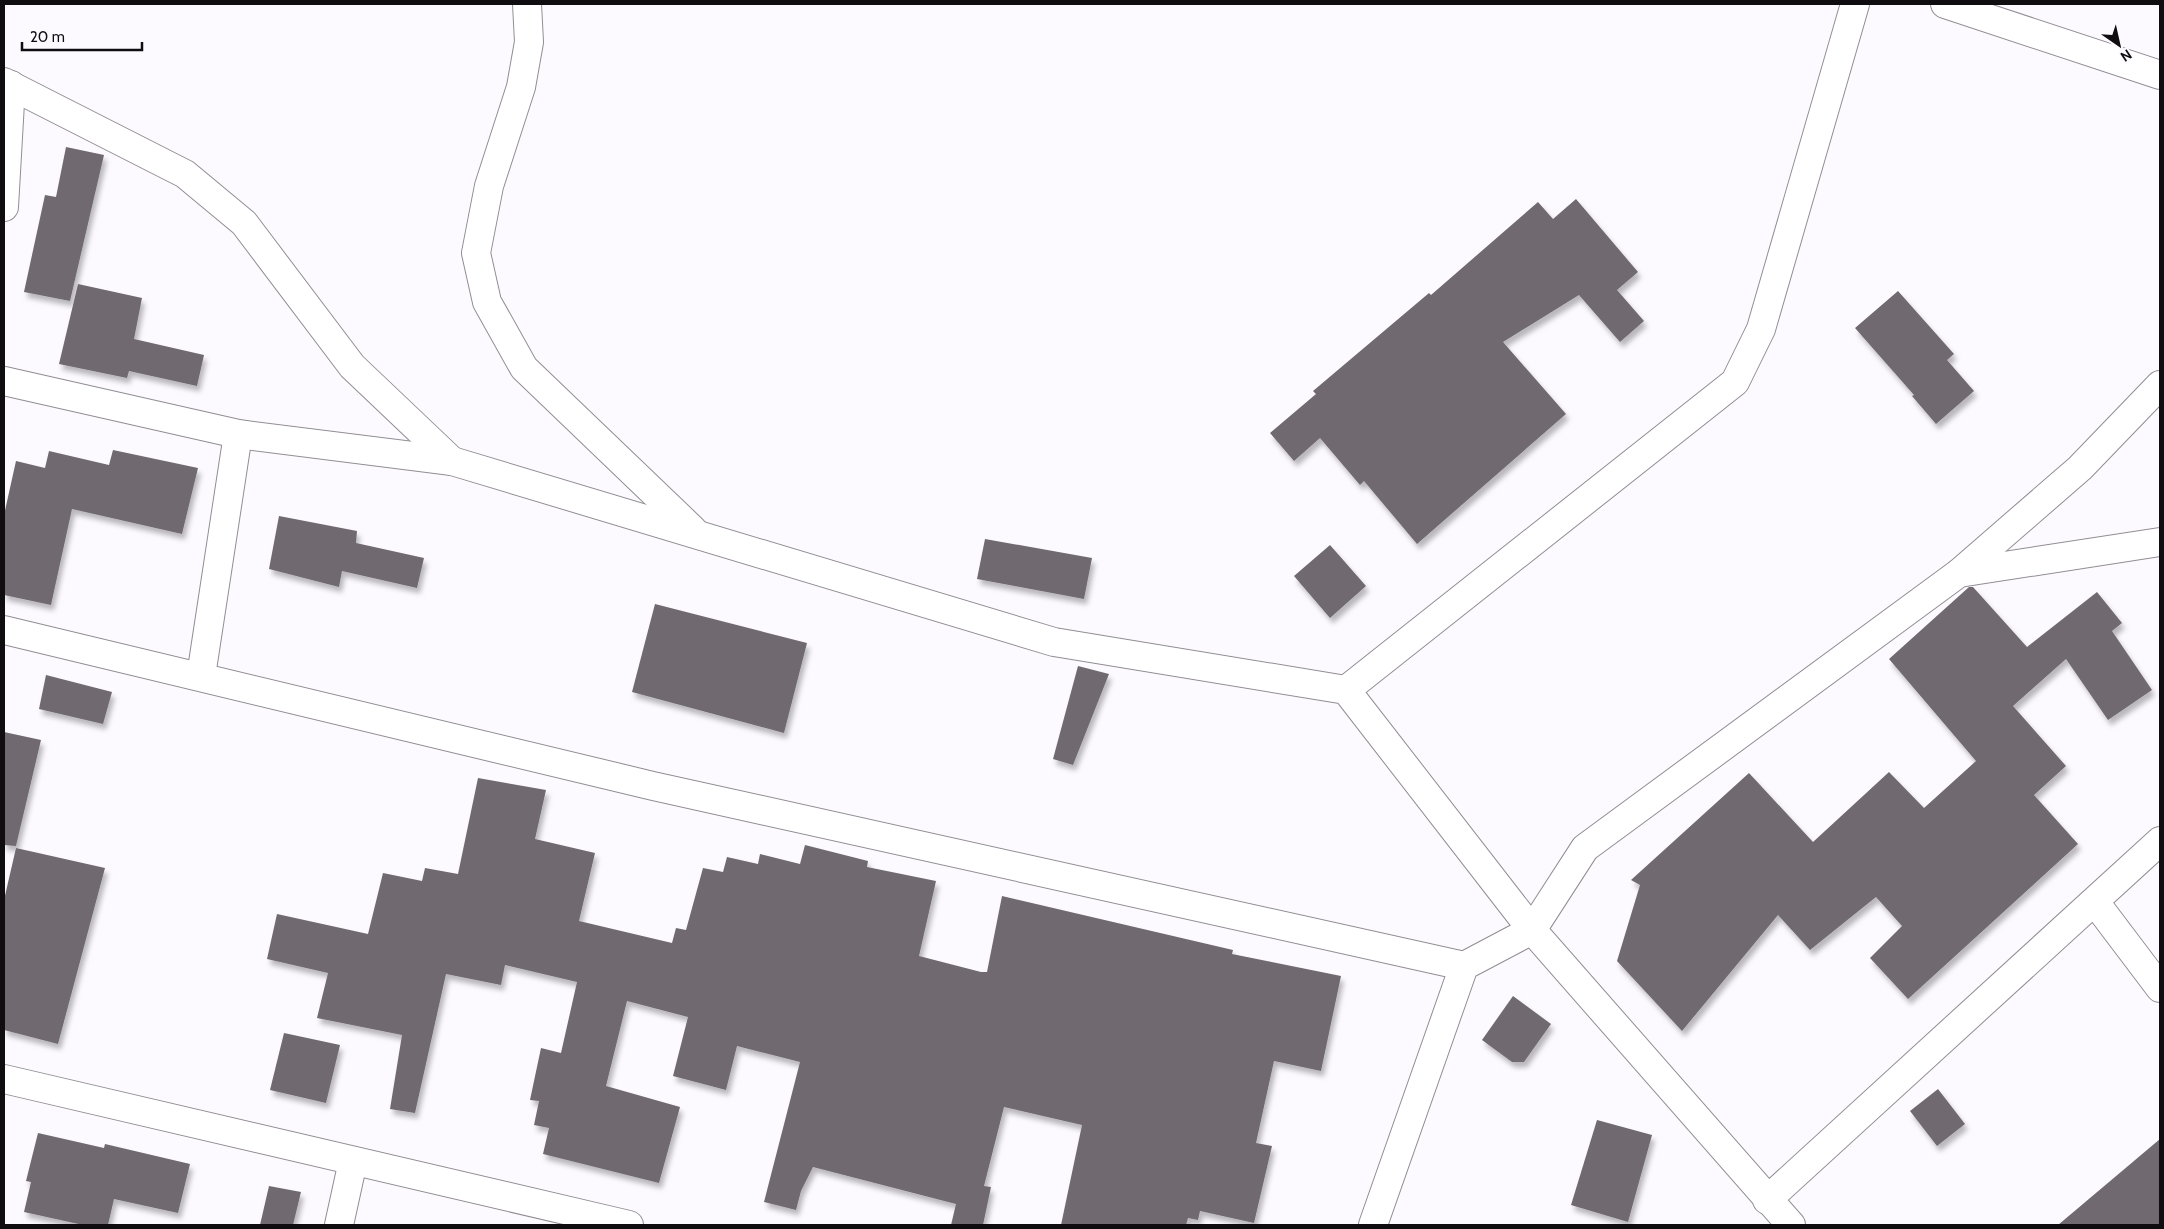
<svg xmlns="http://www.w3.org/2000/svg" width="2164" height="1229" viewBox="0 0 2164 1229" font-family="Cabin,sans-serif">
  <style>
    .building { fill: #6f6a70; filter: url(#shadow) }
    .lines { fill: none; stroke-linecap: round; stroke-linejoin: round }
    .street-casing { stroke: #928d94; stroke-width: 30 }
    .street { stroke: #fff; stroke-width: 28 }
  </style>
  <defs>
    <filter id="shadow"><feDropShadow dx="3" dy="5.5" stdDeviation="2.5" flood-color="#0004"/></filter>
  </defs>
  <rect width="100%" height="100%" fill="#fdfaff"/>
  <g class="building">
    <polygon points="66,147 104,155 70,301 24,292 45,195 56,197"/>
    <polygon points="1576,199 1638,272 1617,290 1644,321 1620,342 1579,295 1503,342 1566,414 1417,544 1364,481 1360,485 1320,438 1294,461 1270,433 1316,394 1313,391 1429,293 1431,295 1538,202 1553,219"/>
    <polygon points="78,284 142,298 134,339 204,355 197,386 129,371 127,378 59,364"/>
    <polygon points="1898,291 1954,354 1947,360 1974,391 1936,424 1912,396 1914,395 1855,328"/>
    <polygon points="113,450 198,468 182,534 72,509 51,605 4,595 4,515 16,461 45,468 49,451 109,465"/>
    <polygon points="279,516 357,531 356,543 424,558 417,588 342,571 339,587 269,569"/>
    <polygon points="985,539 1092,558 1084,599 977,579"/>
    <polygon points="1330,545 1366,586 1330,618 1294,576"/>
    <polygon points="1969,587 1973,587 2027,647 2097,592 2122,623 2112,631 2152,690 2108,720 2066,659 2013,706 2066,766 2034,795 2078,844 1908,999 1870,958 1902,926 1876,897 1810,950 1778,915 1682,1031 1617,961 1640,885 1631,880 1749,773 1813,842 1889,772 1924,808 1976,761 1889,659"/>
    <polygon points="655,604 807,643 784,733 632,692"/>
    <polygon points="1078,666 1109,674 1073,765 1053,759"/>
    <polygon points="46,675 112,692 103,724 39,709"/>
    <polygon points="4,732 41,740 16,846 4,845"/>
    <polygon points="478,778 546,790 535,839 595,853 579,921 672,943 676,928 686,930 703,868 723,872 727,857 758,864 760,854 800,864 805,845 868,861 867,867 936,881 919,956 981,972 987,972 1002,896 1233,950 1232,954 1341,976 1321,1071 1274,1061 1256,1143 1272,1146 1254,1223 1200,1211 1198,1220 1188,1218 1186,1225 1061,1225 1082,1125 1004,1107 984,1186 991,1187 983,1225 951,1225 956,1204 813,1167 801,1191 796,1210 764,1202 800,1062 737,1046 726,1090 673,1076 688,1017 627,1001 606,1086 680,1107 659,1183 543,1154 549,1128 534,1125 539,1101 530,1100 541,1048 561,1053 577,982 505,965 501,985 446,974 415,1113 390,1109 402,1035 317,1018 328,973 267,959 277,914 368,934 383,873 422,881 425,868 458,874"/>
    <polygon points="16,848 105,868 58,1044 4,1030 4,900"/>
    <polygon points="1513,996 1551,1024 1524,1062 1512,1062 1482,1040"/>
    <polygon points="284,1033 340,1045 326,1103 270,1090"/>
    <polygon points="1938,1089 1965,1124 1937,1146 1910,1111"/>
    <polygon points="1597,1120 1652,1135 1628,1222 1571,1205"/>
    <polygon points="38,1133 104,1148 105,1144 190,1164 178,1213 114,1199 108,1225 83,1225 24,1212 31,1182 26,1181"/>
    <polygon points="2160,1139 2160,1225 2058,1225"/>
    <polygon points="269,1186 301,1192 293,1225 260,1225"/>
  </g>
  <g class="lines">
    <defs>
      <g id="street">
        <polyline points="527,4 529,42 521,87 489,186 476,253 487,302 524,368 693,530"/>
        <polyline points="1945,4 2160,75"/>
        <polyline points="4,82 185,174 244,223 352,366 452,461"/>
        <polyline points="4,207 11,85"/>
        <polyline points="4,381 238,434 452,461 1054,642 1346,690 1532,930 1791,1225"/>
        <polyline points="1959,573 2080,468 2160,385"/>
        <polyline points="4,630 653,786 1464,966"/>
        <polyline points="201,676 238,434"/>
        <polyline points="1346,690 1735,382 1761,329 1855,4"/>
        <polyline points="2095,902 2160,988"/>
        <polyline points="4,1079 629,1225"/>
        <polyline points="1767,1200 2160,841"/>
        <polyline points="339,1225 353,1161"/>
        <polyline points="1373,1225 1464,966 1532,930 1585,848 1959,573 2160,542"/>
      </g>
    </defs>
    <use href="#street" class="street-casing"/>
    <use href="#street" class="street"/>
  </g>
  <rect width="2164" height="1229" fill="none" stroke="#0f0d10" stroke-width="10"/>
  <g transform="translate(2119 45) rotate(146)" stroke="#fdfaff" stroke-width="4" paint-order="stroke">
  <path d="M0-4L9 19L0 12L-9 19Z" fill="#0f0d10"/>
  <text y="-8" font-size="14" font-weight="bold" text-anchor="middle" fill="#0f0d10">N</text>
  </g>
  <path d="M22 42v8h120v-8" fill="none" stroke="#0f0d10" stroke-width="2.5"/>
  <text x="30" y="42" font-size="15" fill="#0f0d10" stroke="#fdfaff" stroke-width="4" paint-order="stroke">20 m</text>
</svg>
